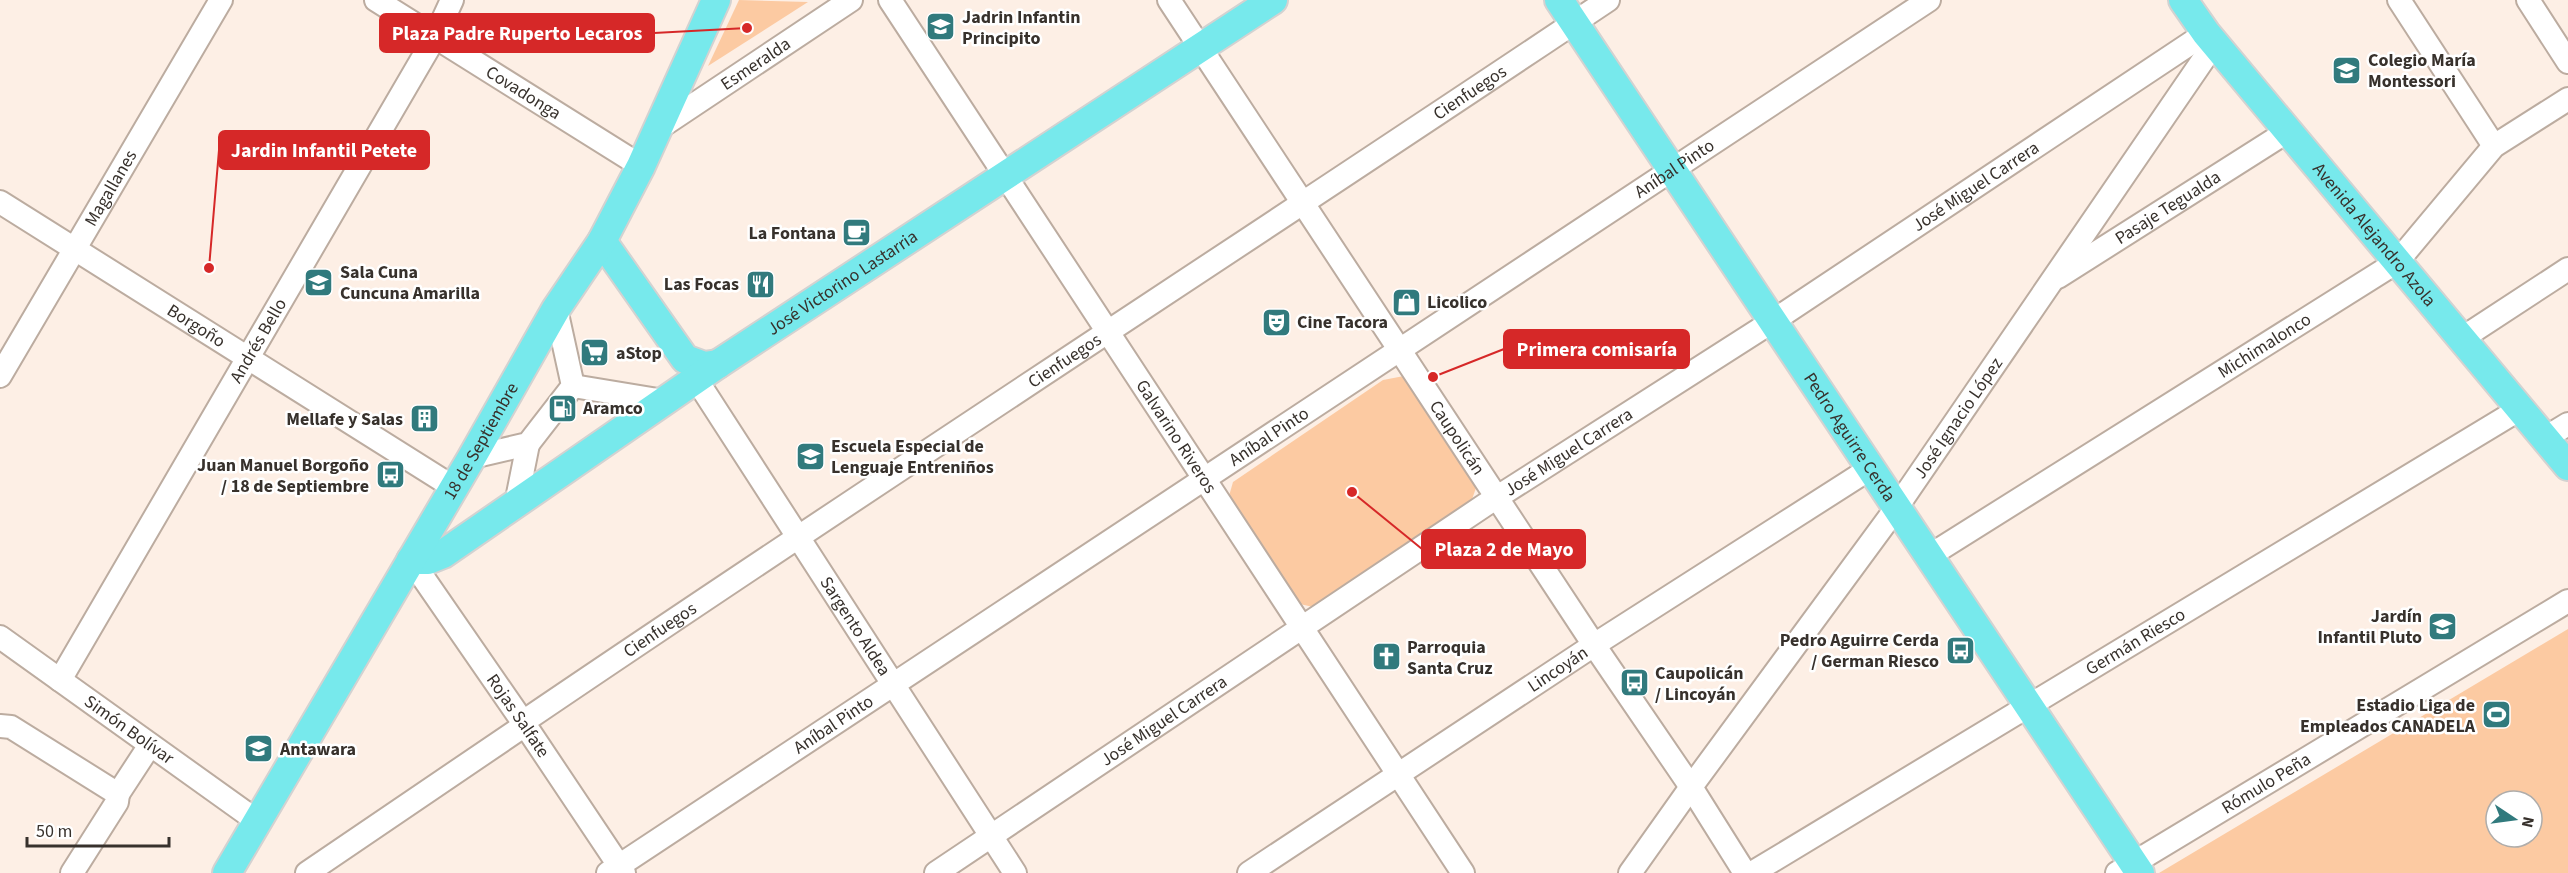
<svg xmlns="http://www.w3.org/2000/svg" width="2568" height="873" viewBox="0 0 2568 873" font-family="'Source Sans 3',sans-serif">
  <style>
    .green { fill: #fccaa2; fill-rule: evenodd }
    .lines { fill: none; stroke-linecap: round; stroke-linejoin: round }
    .minor-casing { stroke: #bcaca0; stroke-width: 26 }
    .major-casing { stroke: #d3d2d1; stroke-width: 32 }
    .minor { stroke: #fff; stroke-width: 22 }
    .major { stroke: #77e9ec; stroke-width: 28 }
    .labels { text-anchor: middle; stroke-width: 5; stroke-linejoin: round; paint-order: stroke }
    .poi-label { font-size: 18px; font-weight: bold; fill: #37312c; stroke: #fff; text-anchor: start }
    .street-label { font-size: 18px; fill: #37312c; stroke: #fff }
    .leader { fill: none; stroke: #d62828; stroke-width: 2 }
    .callout-dot { fill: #d62828; stroke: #fff; stroke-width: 2 }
    .callout { fill: #d62828; stroke: #d62828; stroke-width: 2 }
    .callout-label { font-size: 20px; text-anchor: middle; font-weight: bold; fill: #fff }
  </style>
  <rect width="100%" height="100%" fill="#fdefe5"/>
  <g class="green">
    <polygon points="739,0 808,2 708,66"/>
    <polygon points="1404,376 1476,488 1470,505 1313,607 1300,604 1229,496 1233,482 1383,380"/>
    <path d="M2568,629v244h-409zM2496,801h36v36h-36z"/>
  </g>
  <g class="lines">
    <defs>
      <g id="minor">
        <path id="s1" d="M376,0l265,166"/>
        <path id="s2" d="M890,0l573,873"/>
        <path id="s3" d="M1169,0l425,645 97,142 54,86"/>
        <polyline points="2399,0 2494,146"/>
        <polyline points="2528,0 2568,62"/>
        <path id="s4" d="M659,128l192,-128"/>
        <path id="s5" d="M0,202l453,285"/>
        <path id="s6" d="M2058,277l230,-146"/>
        <polyline points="2461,339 2568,269"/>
        <path id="s7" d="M0,376l221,-376"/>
        <path id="s8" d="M696,379l319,494"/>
        <polyline points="573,386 664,401"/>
        <polyline points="2545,438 2568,424"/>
        <polyline points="472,457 528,444 573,386 556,309"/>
        <polyline points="516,504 528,444"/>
        <path id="s9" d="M1929,556l468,-294 97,-116 74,-47"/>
        <path id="s10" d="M411,560l114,165 99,148"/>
        <path id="s11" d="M0,637l257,184"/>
        <path id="s12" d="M60,680l375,-643 17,-37"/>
        <path id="s13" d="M523,722c359,-244 724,-480 1085,-722"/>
        <polyline points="0,726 11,727 118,794 117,802 72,873"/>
        <polyline points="118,794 150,745"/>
        <polyline points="307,873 525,725"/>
        <path id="s14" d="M608,873l1321,-873"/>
        <path id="s15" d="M936,873l549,-368 288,-184 433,-288"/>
        <path id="s16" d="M1249,873l345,-228 277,-177"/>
        <path id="s17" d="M1630,873l61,-86 206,-280 317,-463"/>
        <path id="s18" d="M1752,873l768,-464"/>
        <path id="s19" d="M2117,873l451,-272"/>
      </g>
      <g id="major">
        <path id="s20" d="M1559,0l581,873"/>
        <path id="s21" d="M2183,0l23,33 362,433"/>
        <polyline points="602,241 685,359 704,366 718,364"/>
        <path id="s22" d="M411,560h17l15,-6 275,-190 555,-364"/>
        <path id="s23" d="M227,873l245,-416 84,-148 46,-68 39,-75 75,-166"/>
      </g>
    </defs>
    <use href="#minor" class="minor-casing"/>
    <use href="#major" class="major-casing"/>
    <use href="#minor" class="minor"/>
    <use href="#major" class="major"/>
  </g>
  <defs>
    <symbol id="school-square" viewBox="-11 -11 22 22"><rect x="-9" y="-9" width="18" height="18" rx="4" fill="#317a7d" stroke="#fff"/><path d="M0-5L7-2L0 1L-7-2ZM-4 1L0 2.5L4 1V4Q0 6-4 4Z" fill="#fff"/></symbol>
    <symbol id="cafe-square" viewBox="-11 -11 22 22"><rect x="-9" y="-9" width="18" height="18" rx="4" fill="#317a7d" stroke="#fff"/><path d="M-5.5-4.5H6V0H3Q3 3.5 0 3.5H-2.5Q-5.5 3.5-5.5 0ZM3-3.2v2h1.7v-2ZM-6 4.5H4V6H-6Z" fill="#fff"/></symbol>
    <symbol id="restaurant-square" viewBox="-11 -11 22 22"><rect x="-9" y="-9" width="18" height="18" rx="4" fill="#317a7d" stroke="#fff"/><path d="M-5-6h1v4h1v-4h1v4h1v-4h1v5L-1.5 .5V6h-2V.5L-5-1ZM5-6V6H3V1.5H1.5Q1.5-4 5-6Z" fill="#fff"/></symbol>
    <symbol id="shop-square" viewBox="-11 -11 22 22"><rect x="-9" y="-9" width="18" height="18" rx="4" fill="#317a7d" stroke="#fff"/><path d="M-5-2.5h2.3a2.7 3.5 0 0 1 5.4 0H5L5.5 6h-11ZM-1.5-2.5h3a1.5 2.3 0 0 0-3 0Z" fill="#fff"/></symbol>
    <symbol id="theatre-square" viewBox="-11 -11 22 22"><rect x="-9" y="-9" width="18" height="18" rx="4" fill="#317a7d" stroke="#fff"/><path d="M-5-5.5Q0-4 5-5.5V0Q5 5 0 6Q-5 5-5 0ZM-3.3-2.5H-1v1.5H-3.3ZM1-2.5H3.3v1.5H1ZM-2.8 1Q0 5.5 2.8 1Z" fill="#fff"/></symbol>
    <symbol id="supermarket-square" viewBox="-11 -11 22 22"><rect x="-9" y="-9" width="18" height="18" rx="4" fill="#317a7d" stroke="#fff"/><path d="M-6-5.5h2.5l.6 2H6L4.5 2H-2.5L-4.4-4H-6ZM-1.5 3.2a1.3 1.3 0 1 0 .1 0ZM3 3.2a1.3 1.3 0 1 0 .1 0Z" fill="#fff"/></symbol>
    <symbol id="fuel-square" viewBox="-11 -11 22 22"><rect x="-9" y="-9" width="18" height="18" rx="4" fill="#317a7d" stroke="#fff"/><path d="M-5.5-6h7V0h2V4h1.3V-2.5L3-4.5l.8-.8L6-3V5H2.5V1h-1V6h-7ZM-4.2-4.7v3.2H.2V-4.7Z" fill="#fff"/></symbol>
    <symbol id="building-square" viewBox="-11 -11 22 22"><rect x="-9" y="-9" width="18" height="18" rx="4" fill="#317a7d" stroke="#fff"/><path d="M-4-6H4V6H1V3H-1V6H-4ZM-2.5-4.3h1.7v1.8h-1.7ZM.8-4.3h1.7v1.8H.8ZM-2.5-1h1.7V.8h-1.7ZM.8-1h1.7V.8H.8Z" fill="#fff"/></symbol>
    <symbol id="bus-square" viewBox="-11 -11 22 22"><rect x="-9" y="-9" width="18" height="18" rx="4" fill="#317a7d" stroke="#fff"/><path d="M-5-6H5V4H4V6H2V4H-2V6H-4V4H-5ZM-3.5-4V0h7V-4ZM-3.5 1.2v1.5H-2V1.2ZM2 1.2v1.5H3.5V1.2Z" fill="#fff"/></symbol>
    <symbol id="church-square" viewBox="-11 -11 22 22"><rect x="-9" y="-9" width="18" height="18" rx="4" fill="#317a7d" stroke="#fff"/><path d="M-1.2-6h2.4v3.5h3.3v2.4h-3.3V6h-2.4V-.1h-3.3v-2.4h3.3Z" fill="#fff"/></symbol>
    <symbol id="stadium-square" viewBox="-11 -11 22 22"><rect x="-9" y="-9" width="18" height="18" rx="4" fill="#317a7d" stroke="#fff"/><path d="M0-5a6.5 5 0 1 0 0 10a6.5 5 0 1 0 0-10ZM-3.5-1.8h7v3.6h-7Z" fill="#fff"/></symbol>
  </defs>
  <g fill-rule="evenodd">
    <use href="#school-square" x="924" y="10" width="33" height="33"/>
    <use href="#school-square" x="2330" y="54" width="33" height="33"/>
    <use href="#cafe-square" x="840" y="216" width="33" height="33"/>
    <use href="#school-square" x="302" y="266" width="33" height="33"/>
    <use href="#restaurant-square" x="744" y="268" width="33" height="33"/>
    <use href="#shop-square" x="1390" y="286" width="33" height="33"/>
    <use href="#theatre-square" x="1260" y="306" width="33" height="33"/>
    <use href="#supermarket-square" x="578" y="336" width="33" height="33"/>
    <use href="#fuel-square" x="546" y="392" width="33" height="33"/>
    <use href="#building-square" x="408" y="402" width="33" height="33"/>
    <use href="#school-square" x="794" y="440" width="33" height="33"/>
    <use href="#bus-square" x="374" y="458" width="33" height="33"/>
    <use href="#school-square" x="2426" y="610" width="33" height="33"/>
    <use href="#bus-square" x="1944" y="634" width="33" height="33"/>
    <use href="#church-square" x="1370" y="640" width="33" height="33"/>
    <use href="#bus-square" x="1618" y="666" width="33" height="33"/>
    <use href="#stadium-square" x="2480" y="698" width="33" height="33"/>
    <use href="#school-square" x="242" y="732" width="33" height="33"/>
  </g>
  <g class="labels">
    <g class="poi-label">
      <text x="962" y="23">Jadrin Infantin<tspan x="962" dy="21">Principito</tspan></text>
      <text x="2368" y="66">Colegio María<tspan x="2368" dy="21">Montessori</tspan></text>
      <text x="836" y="239" text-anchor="end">La Fontana</text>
      <text x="340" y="278">Sala Cuna<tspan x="340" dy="21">Cuncuna Amarilla</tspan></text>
      <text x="739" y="290" text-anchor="end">Las Focas</text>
      <text x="1427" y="308">Licolico</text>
      <text x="1297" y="328">Cine Tacora</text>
      <text x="616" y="359">aStop</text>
      <text x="583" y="414">Aramco</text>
      <text x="403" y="425" text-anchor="end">Mellafe y Salas</text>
      <text x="831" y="452">Escuela Especial de<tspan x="831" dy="21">Lenguaje Entreniños</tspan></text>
      <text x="369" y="471" text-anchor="end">Juan Manuel Borgoño<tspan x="369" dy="21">/ 18 de Septiembre</tspan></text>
      <text x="2422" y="622" text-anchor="end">Jardín<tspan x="2422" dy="21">Infantil Pluto</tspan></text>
      <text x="1939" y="646" text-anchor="end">Pedro Aguirre Cerda<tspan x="1939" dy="21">/ German Riesco</tspan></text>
      <text x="1407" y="653">Parroquia<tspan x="1407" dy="21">Santa Cruz</tspan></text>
      <text x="1655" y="679">Caupolicán<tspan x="1655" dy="21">/ Lincoyán</tspan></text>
      <text x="2475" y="711" text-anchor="end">Estadio Liga de<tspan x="2475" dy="21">Empleados CANADELA</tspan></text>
      <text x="280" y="755">Antawara</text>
    </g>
    <g class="street-label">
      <text dy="6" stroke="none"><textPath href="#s4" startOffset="116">Esmeralda</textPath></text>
      <text dy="6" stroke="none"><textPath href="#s13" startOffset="1137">Cienfuegos</textPath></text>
      <text dy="6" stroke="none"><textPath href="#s1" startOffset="174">Covadonga</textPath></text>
      <text dy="6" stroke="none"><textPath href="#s14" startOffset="1278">Aníbal Pinto</textPath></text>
      <text dy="6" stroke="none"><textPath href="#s15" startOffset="1246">José Miguel Carrera</textPath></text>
      <text dy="6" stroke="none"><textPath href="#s7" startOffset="218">Magallanes</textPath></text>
      <text dy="6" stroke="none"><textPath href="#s6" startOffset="130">Pasaje Tegualda</textPath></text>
      <text dy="6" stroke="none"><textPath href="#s21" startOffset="303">Avenida Alejandro Azola</textPath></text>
      <text dy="6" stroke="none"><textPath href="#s22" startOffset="516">José Victorino Lastarria</textPath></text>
      <text dy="6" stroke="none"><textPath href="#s5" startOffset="232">Borgoño</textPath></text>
      <text dy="6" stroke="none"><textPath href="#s12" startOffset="393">Andrés Bello</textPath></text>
      <text dy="6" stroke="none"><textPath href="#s9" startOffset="396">Michimalonco</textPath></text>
      <text dy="6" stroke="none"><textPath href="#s13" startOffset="651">Cienfuegos</textPath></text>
      <text dy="6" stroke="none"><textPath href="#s17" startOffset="561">José Ignacio López</textPath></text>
      <text dy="6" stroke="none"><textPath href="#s2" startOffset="522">Galvarino Riveros</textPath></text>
      <text dy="6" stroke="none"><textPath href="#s20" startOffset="525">Pedro Aguirre Cerda</textPath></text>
      <text dy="6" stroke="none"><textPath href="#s14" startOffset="792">Aníbal Pinto</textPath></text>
      <text dy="6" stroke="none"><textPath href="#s3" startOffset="524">Caupolicán</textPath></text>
      <text dy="6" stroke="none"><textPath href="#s23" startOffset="501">18 de Septiembre</textPath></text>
      <text dy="6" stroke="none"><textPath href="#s15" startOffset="760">José Miguel Carrera</textPath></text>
      <text dy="6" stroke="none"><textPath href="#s8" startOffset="294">Sargento Aldea</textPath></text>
      <text dy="6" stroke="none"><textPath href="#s13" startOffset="165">Cienfuegos</textPath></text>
      <text dy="6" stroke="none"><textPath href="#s18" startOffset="448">Germán Riesco</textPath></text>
      <text dy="6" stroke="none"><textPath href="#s16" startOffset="370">Lincoyán</textPath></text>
      <text dy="6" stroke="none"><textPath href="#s10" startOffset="189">Rojas Salfate</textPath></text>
      <text dy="6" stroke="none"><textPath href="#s15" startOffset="274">José Miguel Carrera</textPath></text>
      <text dy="6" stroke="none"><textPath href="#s14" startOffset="270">Aníbal Pinto</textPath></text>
      <text dy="6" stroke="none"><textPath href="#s11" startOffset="159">Simón Bolívar</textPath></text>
      <text dy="6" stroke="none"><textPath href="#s19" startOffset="174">Rómulo Peña</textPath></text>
    </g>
  </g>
  <path class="leader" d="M747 28L654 33M209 268L219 150M1433 377L1504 349M1352 492L1422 549"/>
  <g class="callout-dot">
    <circle cx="747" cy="28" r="6"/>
    <circle cx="209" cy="268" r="6"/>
    <circle cx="1433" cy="377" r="6"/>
    <circle cx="1352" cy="492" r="6"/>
  </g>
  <g class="callout">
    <rect x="380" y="14" width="274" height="38" rx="6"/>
    <rect x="219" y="131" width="210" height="38" rx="6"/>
    <rect x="1504" y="330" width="185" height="38" rx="6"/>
    <rect x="1422" y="530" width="163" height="38" rx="6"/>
  </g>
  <g class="callout-label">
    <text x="517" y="40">Plaza Padre Ruperto Lecaros</text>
    <text x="324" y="157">Jardin Infantil Petete</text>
    <text x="1597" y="356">Primera comisaría</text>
    <text x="1504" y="556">Plaza 2 de Mayo</text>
  </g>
  <g transform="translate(2514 819) rotate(103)"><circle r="28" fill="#ffffff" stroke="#afadab" stroke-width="1.5"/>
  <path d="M0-4.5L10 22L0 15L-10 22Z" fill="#317a7d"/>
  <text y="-9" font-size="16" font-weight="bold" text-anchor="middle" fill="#37312c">N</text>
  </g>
  <path d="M27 837v9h142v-9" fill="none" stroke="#37312c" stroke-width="3"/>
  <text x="36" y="837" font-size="18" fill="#37312c" stroke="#ffffff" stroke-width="4.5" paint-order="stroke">50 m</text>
</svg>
